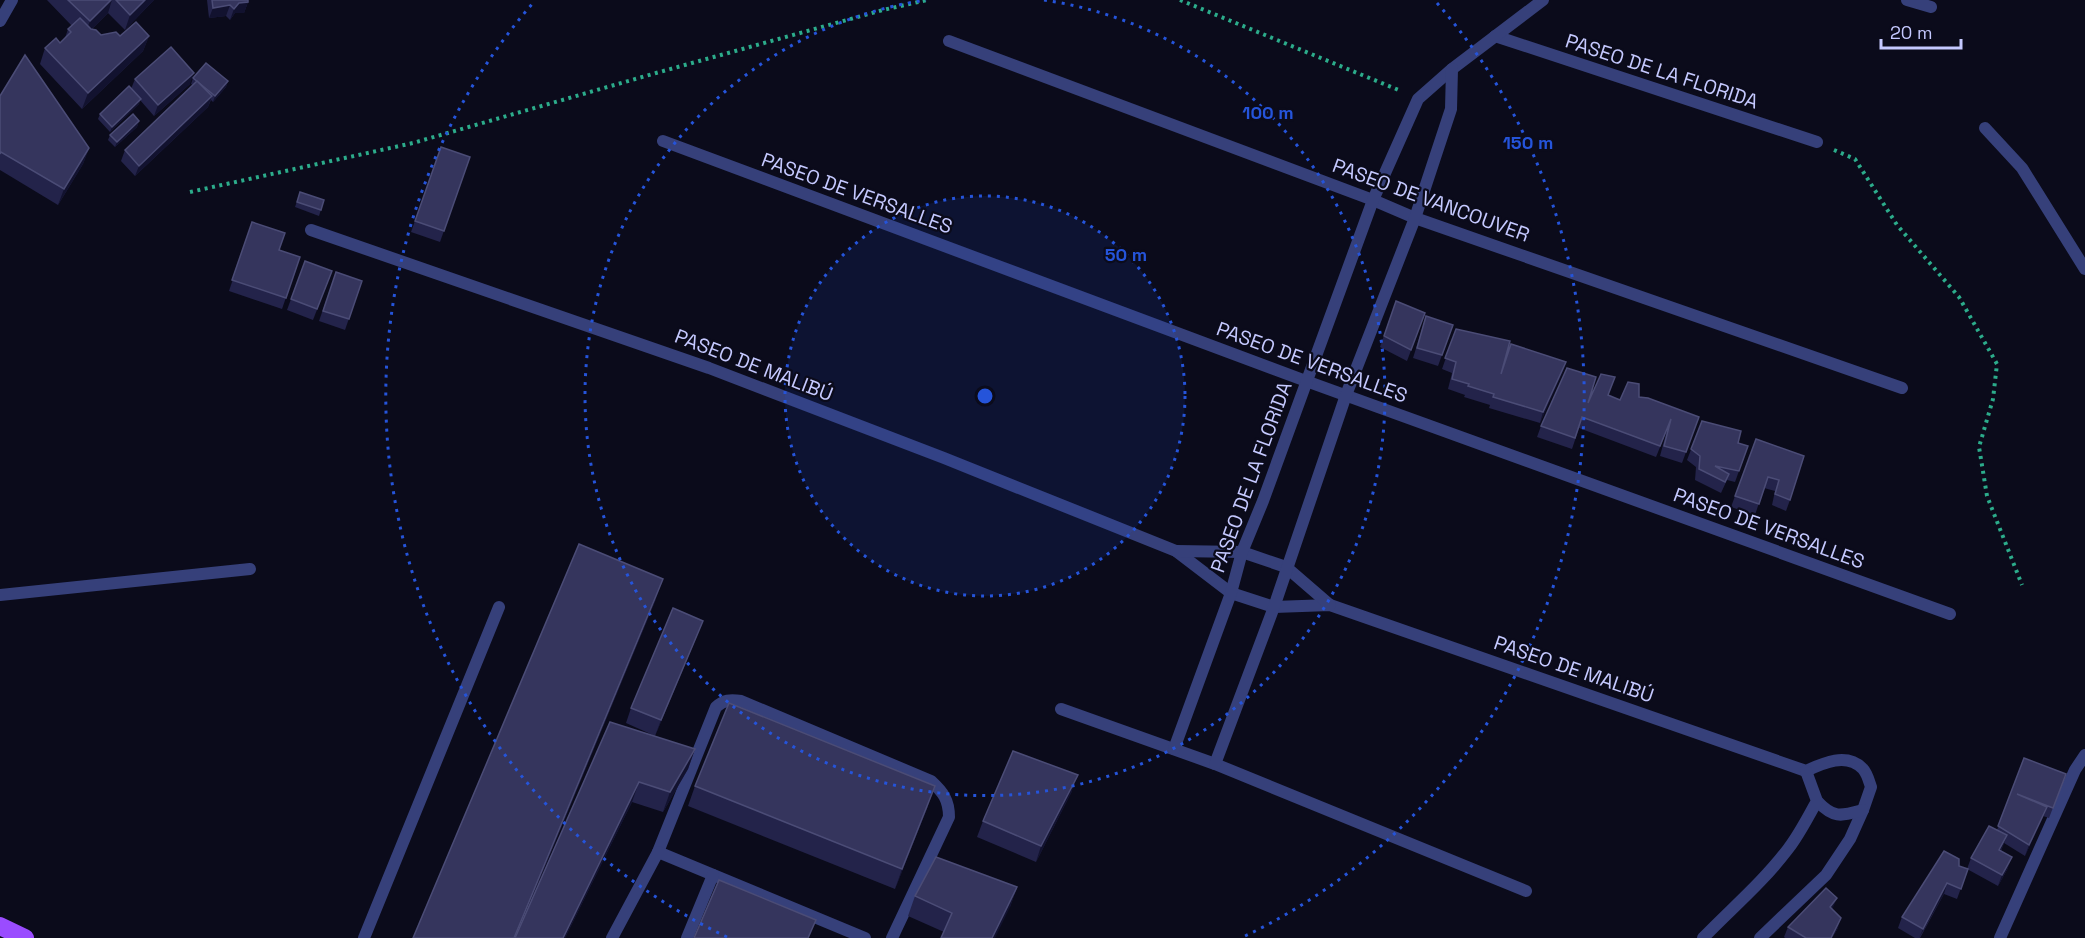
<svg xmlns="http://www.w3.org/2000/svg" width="2085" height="938" viewBox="0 0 2085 938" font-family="'Space Grotesk',sans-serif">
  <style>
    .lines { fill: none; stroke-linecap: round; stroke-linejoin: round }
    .path { stroke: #2cac8b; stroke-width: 4; stroke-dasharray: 3 4.5; stroke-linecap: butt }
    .lane { stroke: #36407a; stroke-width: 12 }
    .street { stroke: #36407a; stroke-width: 12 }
    .primary { stroke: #9a4cff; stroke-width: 18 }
    .wall { fill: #23234a }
    .shaded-wall { fill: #12122f }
    .building { fill: #35355d; stroke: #4b4c76; stroke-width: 1.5 }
    .ring { fill: none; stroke: #2554da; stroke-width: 3; stroke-dasharray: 3 6 }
    .labels { text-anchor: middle; stroke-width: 4.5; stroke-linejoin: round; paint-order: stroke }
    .street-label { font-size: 20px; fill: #c5c9ff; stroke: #0b0b1b }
    .centre { fill: #2554da; stroke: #0b0b1b; stroke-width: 3 }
    .ring-label { font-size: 18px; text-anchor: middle; font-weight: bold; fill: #2554da; stroke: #0b0b1b; stroke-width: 4.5; stroke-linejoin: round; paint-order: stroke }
  </style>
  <rect width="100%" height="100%" fill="#0b0b1b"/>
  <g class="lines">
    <g class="path">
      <polyline points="1180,0 1401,91"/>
      <polyline points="1834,150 1855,159 1897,225 1959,297 1997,364 1993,399 1979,447 1987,496 2022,585"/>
      <polyline points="190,192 413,143 656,73 883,10 927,0"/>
    </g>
    <g class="lane">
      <path d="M658,852l58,-145c8,-7 14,-8 25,-6l190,80c12,11 18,19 18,36l-57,121"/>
      <polyline points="364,938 499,607"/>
      <polyline points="612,938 658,852 865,938"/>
      <polyline points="687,938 713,875"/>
    </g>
    <g class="street">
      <polyline points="1907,0 1931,7"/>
      <polyline points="0,21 12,0"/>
      <polyline points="1495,36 1817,142"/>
      <polyline points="949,41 1373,200 1415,218 1902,388"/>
      <polyline points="1985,128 2022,168 2085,269"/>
      <polyline points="663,141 1306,381 1950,614"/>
      <path d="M311,230l398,138 235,90 232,93 55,42 43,14 56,-2 476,166c17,-8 41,-19 57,-2 4,4 6,12 8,18l-8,23 -13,29 -24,36 -66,63"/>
      <polyline points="1176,551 1242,552 1286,567 1330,605"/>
      <polyline points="0,595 250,569"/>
      <polyline points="1061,709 1215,764 1526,891"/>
      <polyline points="1174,749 1231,593 1242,552 1263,501 1373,200 1418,99 1452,69 1543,0"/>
      <polyline points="1215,764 1274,607 1346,395 1415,218 1451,109 1452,69"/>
      <path d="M1817,801c17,18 24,15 46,9"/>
      <path d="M1703,938c28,-29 60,-56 85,-89 11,-14 20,-32 29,-48l-11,-30"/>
      <polyline points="2000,938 2075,770 2085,755"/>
    </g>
    <polyline class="primary" points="0,926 25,938"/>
  </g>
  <g class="wall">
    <polygon points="47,0 154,0 125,30 108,13 91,30 101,35 120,36 149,36 143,51 82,109 40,64 45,48 60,43 65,38 68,29 72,26"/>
    <polygon points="207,0 248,0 248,2 244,13 235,13 230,20 226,16 209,18"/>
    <polygon points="193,78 228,81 226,87 213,102 211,100 208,107 135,176 121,161 125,150 193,85 191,84"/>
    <polygon points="135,79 190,84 154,116 140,100 139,104 110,132 98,119 100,114 131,89"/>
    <polygon points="0,96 89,148 83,164 58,205 0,170"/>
    <polygon points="139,121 137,127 115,147 108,140 110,135"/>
    <polygon points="441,147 470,157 440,242 411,232"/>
    <polygon points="300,192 324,200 319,216 295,207"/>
    <polygon points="252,222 279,250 300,257 282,309 229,291"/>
    <polygon points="305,261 332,271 313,320 287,310"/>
    <polygon points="336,272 362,281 345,330 319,321"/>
    <polygon points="1396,301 1425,313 1407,361 1380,347"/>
    <polygon points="1426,316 1453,325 1438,366 1413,358"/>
    <polygon points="1456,329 1502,372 1566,362 1540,423 1489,408 1490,405 1464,397 1465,395 1448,389 1452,373 1442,369"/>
    <polygon points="1608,395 1620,400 1639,397 1699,417 1682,463 1660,456 1667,430 1656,457 1579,428 1572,449 1537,437 1541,426 1588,403"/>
    <polygon points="1702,421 1738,443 1748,446 1735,482 1727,480 1721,493 1695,480 1696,467 1687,460"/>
    <polygon points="1756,439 1790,500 1786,511 1772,505 1775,491 1764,488 1755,515 1731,507"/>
    <polygon points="656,599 520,927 610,722 695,749 688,769 663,812 632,802 565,938 413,938"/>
    <polygon points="697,636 655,736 626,723 631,708"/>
    <polygon points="2024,758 2066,774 2049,818 2043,816 2025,856 2004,843 2001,851 2008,868 1998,886 1967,869 1971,858 1997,830"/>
    <polygon points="695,786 928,806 895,889 688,806"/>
    <polygon points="1072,791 1036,862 977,837 983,821"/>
    <polygon points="1959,866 1968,869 1957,899 1944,894 1920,938 1915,938 1898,928 1902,917"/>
    <polygon points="1017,887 1010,907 944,932 908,916 915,896"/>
    <polygon points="1832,909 1838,928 1832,938 1785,938 1784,937 1788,927"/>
  </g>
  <g class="shaded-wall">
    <polygon points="111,0 112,0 108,13 84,37 90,21"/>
    <polygon points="145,0 154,0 125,30 130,15"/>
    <polygon points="248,2 244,13 235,13 230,20 234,9 239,3"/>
    <polygon points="230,5 226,16 209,18 213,8"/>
    <polygon points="149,36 143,51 82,109 88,93"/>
    <polygon points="194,73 190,84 154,116 158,105"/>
    <polygon points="228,81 226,87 213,102 215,96"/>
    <polygon points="212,96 208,107 135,176 139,166"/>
    <polygon points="141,99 139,104 110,132 112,127"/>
    <polygon points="139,121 137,127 115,147 117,142"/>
    <polygon points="89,148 83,164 58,205 64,189"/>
    <polygon points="1566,362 1563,372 1540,423 1543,412"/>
    <polygon points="663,579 656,599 515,938 514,938"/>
    <polygon points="703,621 697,636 655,736 661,720"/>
    <polygon points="695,749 688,769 663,812 670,792"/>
    <polygon points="1078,775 1072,791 1036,862 1041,846"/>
    <polygon points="639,782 632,802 565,938 563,938"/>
    <polygon points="935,786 928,806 895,889 902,869"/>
    <polygon points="2047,807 2043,818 2025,856 2029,845"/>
    <polygon points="2007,835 2003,846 1995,861 1999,850"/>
    <polygon points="2012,857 2008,868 1998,886 2002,875"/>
    <polygon points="1947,883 1944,894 1919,938 1923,929"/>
    <polygon points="1017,887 1010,907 995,938 992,938"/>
    <polygon points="1837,898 1833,908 1826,918 1830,907"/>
    <polygon points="1841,918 1838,928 1832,938 1831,938"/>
  </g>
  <g class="building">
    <polygon points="68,0 111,0 90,21"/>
    <polygon points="116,0 145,0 130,15"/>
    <polygon points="212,0 248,0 248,2 239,3 234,9 230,5 213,8"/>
    <polygon points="80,18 91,29 96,30 101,35 116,32 120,36 136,22 149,36 88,93 45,48 56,38 60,43 71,32 68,29"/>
    <polygon points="171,47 194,73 158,105 135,79"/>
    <polygon points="25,55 89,148 64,189 1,152 0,154 0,96"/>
    <polygon points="206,63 228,81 215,96 193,78"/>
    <polygon points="197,81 212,96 139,166 125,150"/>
    <polygon points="129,86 141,99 112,127 100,114"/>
    <polygon points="133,114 139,121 117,142 110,135"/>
    <polygon points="441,147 470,157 444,231 415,221"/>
    <polygon points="300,192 324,200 321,210 297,202"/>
    <polygon points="252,222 285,233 279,250 300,257 286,298 232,280"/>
    <polygon points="305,261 332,271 317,309 291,299"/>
    <polygon points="336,272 362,281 349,319 323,311"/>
    <polygon points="1396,301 1425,313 1411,350 1384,336"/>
    <polygon points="1426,316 1453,325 1442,355 1417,348"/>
    <polygon points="1456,329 1510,341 1501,374 1511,344 1566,362 1543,412 1493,397 1494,394 1468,386 1469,384 1452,379 1456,362 1445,358"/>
    <polygon points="1567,368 1596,377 1588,403 1601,374 1615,377 1608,395 1620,400 1628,382 1639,384 1639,397 1648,398 1699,417 1686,452 1664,446 1671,419 1660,446 1582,417 1575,438 1541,426"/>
    <polygon points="1702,421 1741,431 1738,443 1748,446 1739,471 1715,466 1729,474 1725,482 1699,469 1700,456 1691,449"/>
    <polygon points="1756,439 1804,456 1790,500 1775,494 1779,480 1768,477 1759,504 1735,496"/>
    <polygon points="579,544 663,579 514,938 413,938"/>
    <polygon points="673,608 703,621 661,720 631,708"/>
    <polygon points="729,703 935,786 902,869 695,786"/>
    <polygon points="610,722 695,749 670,792 639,782 563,938 515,938"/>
    <polygon points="1013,751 1078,775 1041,846 983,821"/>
    <polygon points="2024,758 2066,774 2053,808 2017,794 2047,807 2029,845 1998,826"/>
    <polygon points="1989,826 2007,835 1999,850 2012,857 2002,875 1971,858"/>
    <polygon points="1944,851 1959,859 1959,866 1968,869 1961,889 1947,883 1923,929 1902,917"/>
    <polygon points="936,857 1017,887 992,938 941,938 952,913 915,896"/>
    <polygon points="719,880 816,920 808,938 694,938"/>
    <polygon points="1826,888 1837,898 1830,907 1841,918 1831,938 1806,938 1788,927"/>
  </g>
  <circle cx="985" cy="396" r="200" fill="#2554da" fill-opacity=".12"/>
  <g class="ring">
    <circle cx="985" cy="396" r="200"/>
    <path d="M1044 0A400 400 0 1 1 926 0"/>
    <path d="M727 937A599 599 0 0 1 533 3M1437 3A599 599 0 0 1 1243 937"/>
  </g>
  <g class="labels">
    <g class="street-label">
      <text transform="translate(1662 71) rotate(18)" y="7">PASEO DE LA FLORIDA</text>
      <text transform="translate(857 193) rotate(20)" y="7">PASEO DE VERSALLES</text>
      <text transform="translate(1431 200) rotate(20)" y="7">PASEO DE VANCOUVER</text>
      <text transform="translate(1312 362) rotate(20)" y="7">PASEO DE VERSALLES</text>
      <text transform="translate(754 365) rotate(21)" y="7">PASEO DE MALIBÚ</text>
      <text transform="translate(1251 477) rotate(-70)" y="7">PASEO DE LA FLORIDA</text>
      <text transform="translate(1769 528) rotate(20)" y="7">PASEO DE VERSALLES</text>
      <text transform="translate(1574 669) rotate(19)" y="7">PASEO DE MALIBÚ</text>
    </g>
  </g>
  <circle cx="985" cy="396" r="9" class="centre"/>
  <g class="ring-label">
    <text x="1268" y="119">100 m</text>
    <text x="1528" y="149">150 m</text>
    <text x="1126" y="261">50 m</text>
  </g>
  <path d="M1881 39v9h80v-9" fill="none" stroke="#c5c9ff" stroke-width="3"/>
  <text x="1890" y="39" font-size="18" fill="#c5c9ff" stroke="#0b0b1b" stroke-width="4.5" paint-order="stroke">20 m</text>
</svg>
